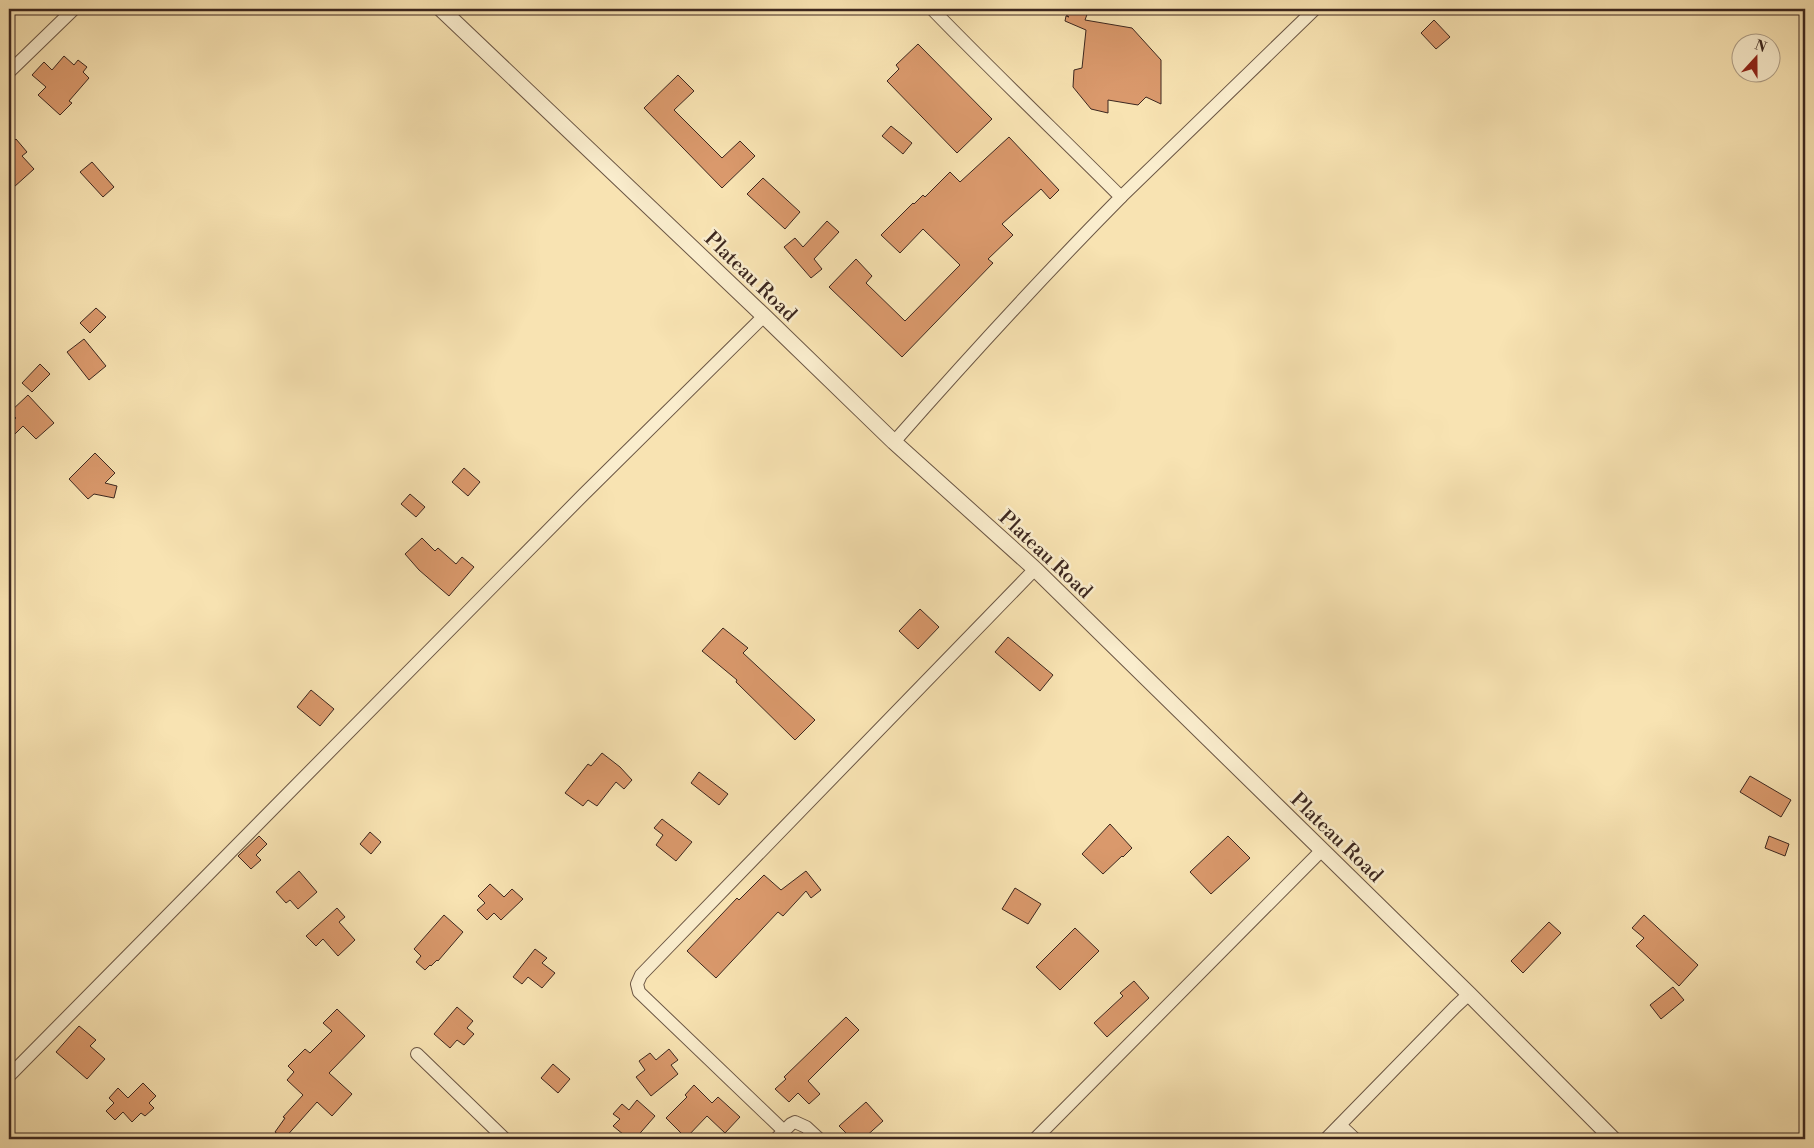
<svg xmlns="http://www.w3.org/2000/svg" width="1814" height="1148" viewBox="0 0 1814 1148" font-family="'Libre Bodoni',serif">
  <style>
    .building { fill: #da996c; stroke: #3c271f }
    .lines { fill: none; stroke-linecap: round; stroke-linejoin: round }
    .minor-casing { stroke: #6b5644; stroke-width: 14 }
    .tertiary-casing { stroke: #6b5644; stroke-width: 17 }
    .minor { stroke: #faedcd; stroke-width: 12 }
    .tertiary { stroke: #faedcd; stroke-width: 15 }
    .labels { text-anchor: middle; stroke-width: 5; stroke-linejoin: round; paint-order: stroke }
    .street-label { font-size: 20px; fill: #3c271f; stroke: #faedcd }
  </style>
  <rect width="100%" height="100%" fill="#f8e3b2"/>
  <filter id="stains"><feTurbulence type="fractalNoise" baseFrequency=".004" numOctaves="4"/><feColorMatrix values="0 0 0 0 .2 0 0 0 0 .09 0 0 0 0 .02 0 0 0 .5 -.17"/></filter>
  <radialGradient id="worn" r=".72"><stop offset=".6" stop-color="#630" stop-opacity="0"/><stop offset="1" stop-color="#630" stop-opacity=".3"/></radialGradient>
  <g class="building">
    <polygon points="1058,9 1089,9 1085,20 1132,28 1161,60 1161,104 1146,97 1138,105 1108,100 1108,113 1091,109 1073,87 1074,70 1082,68 1086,30 1065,21 1066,16 1069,17"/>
    <polygon points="1434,20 1450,37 1436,49 1421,33"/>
    <polygon points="918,44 992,119 957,153 887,81 899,69 896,65"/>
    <polygon points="64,56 74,65 78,60 87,67 83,72 89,78 69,101 72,103 60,115 38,95 46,87 32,75 44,62 52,70"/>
    <polygon points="678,75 694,91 674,110 722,158 740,141 755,156 722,188 644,108"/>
    <polygon points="891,126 912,143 903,154 882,136"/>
    <polygon points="1009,137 1059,190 1050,199 1041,189 1002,224 1013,235 988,259 993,263 902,357 829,287 856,259 872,276 866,283 905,321 960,265 923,229 900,253 881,235 913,203 914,204 923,195 925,197 950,172 960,182"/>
    <polygon points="16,139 27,152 22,156 34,169 14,187 9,182 9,142 10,144"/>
    <polygon points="92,162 114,187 103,197 80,172"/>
    <polygon points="763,178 800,212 785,229 747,194"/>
    <polygon points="827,221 839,232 814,259 822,269 811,278 784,247 795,238 803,247"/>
    <polygon points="96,308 106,317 90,333 80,323"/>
    <polygon points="84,339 106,366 89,380 67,352"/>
    <polygon points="40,364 50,374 32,392 22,383"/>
    <polygon points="28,395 54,423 36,439 23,426 9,440 9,425 16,418 10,412"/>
    <polygon points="95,453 115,473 105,483 117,486 114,498 94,494 88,499 69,479"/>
    <polygon points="464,468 480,482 468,496 452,482"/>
    <polygon points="410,494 425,507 416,517 401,504"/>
    <polygon points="422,538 435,551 438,548 456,564 462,557 474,567 449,596 419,570 405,554"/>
    <polygon points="920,609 939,627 918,649 899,631"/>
    <polygon points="723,628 748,648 743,653 815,720 795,740 736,682 737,680 702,651"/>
    <polygon points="1008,637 1053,675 1040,691 995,652"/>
    <polygon points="311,690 334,709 320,726 297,707"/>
    <polygon points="602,753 620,767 632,780 624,789 616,782 597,806 588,800 583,806 565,793 588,764 591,766"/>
    <polygon points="699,772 728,794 719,805 691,783"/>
    <polygon points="1750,776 1791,800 1781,817 1740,792"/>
    <polygon points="662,819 692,842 676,861 656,845 663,835 654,828"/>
    <polygon points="1110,824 1132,848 1123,857 1122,856 1103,874 1082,854"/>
    <polygon points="370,832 381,842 371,854 360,844"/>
    <polygon points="259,836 267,844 256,855 261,860 251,869 238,856"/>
    <polygon points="1228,836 1250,858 1211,894 1190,872"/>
    <polygon points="1769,836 1789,844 1785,856 1765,848"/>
    <polygon points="299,871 317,892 298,909 290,900 286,903 276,892"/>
    <polygon points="806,871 821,890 811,898 806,891 783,916 778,912 716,978 687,951 737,898 739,900 764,875 781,890"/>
    <polygon points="490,884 504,897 512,889 523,899 501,920 494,913 487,920 477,910 485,903 478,896"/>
    <polygon points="1015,888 1041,904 1028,924 1002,909"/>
    <polygon points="337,908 345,917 339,922 355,940 338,956 323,939 316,946 306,936"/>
    <polygon points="444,915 463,932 438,961 437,960 431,966 430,965 425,970 416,962 421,956 414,949"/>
    <polygon points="1644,915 1698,965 1679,986 1636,946 1644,938 1632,928"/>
    <polygon points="1549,922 1561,933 1523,973 1511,961"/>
    <polygon points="1075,928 1099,951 1060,990 1036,967"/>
    <polygon points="535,949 547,958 542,963 555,973 542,988 528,977 522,984 513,977"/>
    <polygon points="1134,981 1149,998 1107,1037 1094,1023 1123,996 1120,993"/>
    <polygon points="1673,987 1684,1000 1661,1019 1650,1005"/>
    <polygon points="457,1007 473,1021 467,1028 474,1034 464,1045 457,1040 450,1048 434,1034"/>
    <polygon points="337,1009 365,1036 329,1073 352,1094 332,1116 317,1102 284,1139 275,1132 285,1118 283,1117 303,1095 287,1080 294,1072 288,1066 305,1049 310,1053 332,1031 323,1023"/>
    <polygon points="846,1017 859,1030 808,1081 820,1094 809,1104 798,1093 789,1102 775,1089 786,1079 784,1077"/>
    <polygon points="79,1026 96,1040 90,1046 105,1059 87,1079 56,1052"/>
    <polygon points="669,1049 678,1060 671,1065 678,1074 651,1096 636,1077 645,1070 639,1061 650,1053 656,1060"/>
    <polygon points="553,1064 570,1079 558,1093 541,1078"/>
    <polygon points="143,1083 156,1096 149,1103 154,1108 145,1116 141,1113 132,1122 123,1112 115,1120 106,1111 114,1103 109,1098 118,1088 128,1098"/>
    <polygon points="694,1085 712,1103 718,1097 740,1117 725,1133 707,1116 686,1138 666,1118 687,1097 685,1095"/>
    <polygon points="637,1100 655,1116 635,1139 629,1139 613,1126 620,1119 613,1114 622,1104 629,1110"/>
    <polygon points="866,1102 883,1121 863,1139 852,1139 839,1126"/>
  </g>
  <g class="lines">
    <defs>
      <g id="minor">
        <polyline points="9,72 74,9"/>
        <polyline points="1121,197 1315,9"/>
        <path d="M894,442c74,-84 149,-166 227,-245 -63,-63 -127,-124 -189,-188"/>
        <polyline points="417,1054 505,1139"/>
        <polyline points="9,1076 583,495 764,316"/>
        <polyline points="1340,1125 1355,1139"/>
        <polyline points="784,1131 639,992 637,984 641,975 1035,569"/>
        <polyline points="776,1139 791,1124 795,1122 806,1127 819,1139"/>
        <polyline points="1035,1139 1322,850"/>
        <polyline points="1326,1139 1455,1007 1469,994"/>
      </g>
      <polyline id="tertiary" points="441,9 764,316 894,442 1035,569 1469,994 1613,1139"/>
    </defs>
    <use href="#minor" class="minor-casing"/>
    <use href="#tertiary" class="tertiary-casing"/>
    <use href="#minor" class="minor"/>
    <use href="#tertiary" class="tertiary"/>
  </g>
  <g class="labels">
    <g class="street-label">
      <text transform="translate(751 276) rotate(44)" y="7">Plateau Road</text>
      <text transform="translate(1046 554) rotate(43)" y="7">Plateau Road</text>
      <text transform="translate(1337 837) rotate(44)" y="7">Plateau Road</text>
    </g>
  </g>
  <rect width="1814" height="1148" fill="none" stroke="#f8e3b2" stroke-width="30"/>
  <rect x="10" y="10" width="1794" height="1128" fill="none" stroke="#3c271f" stroke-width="2.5"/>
  <rect x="15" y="15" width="1784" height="1118" fill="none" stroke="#3c271f"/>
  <g transform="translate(1756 58) rotate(21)"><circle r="24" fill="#faedcd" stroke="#ae9e87"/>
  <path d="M0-4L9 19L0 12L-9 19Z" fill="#8f2418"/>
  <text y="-8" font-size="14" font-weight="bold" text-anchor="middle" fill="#3c271f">N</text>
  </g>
  <rect width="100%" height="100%" filter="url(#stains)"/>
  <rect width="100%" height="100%" fill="url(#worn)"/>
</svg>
